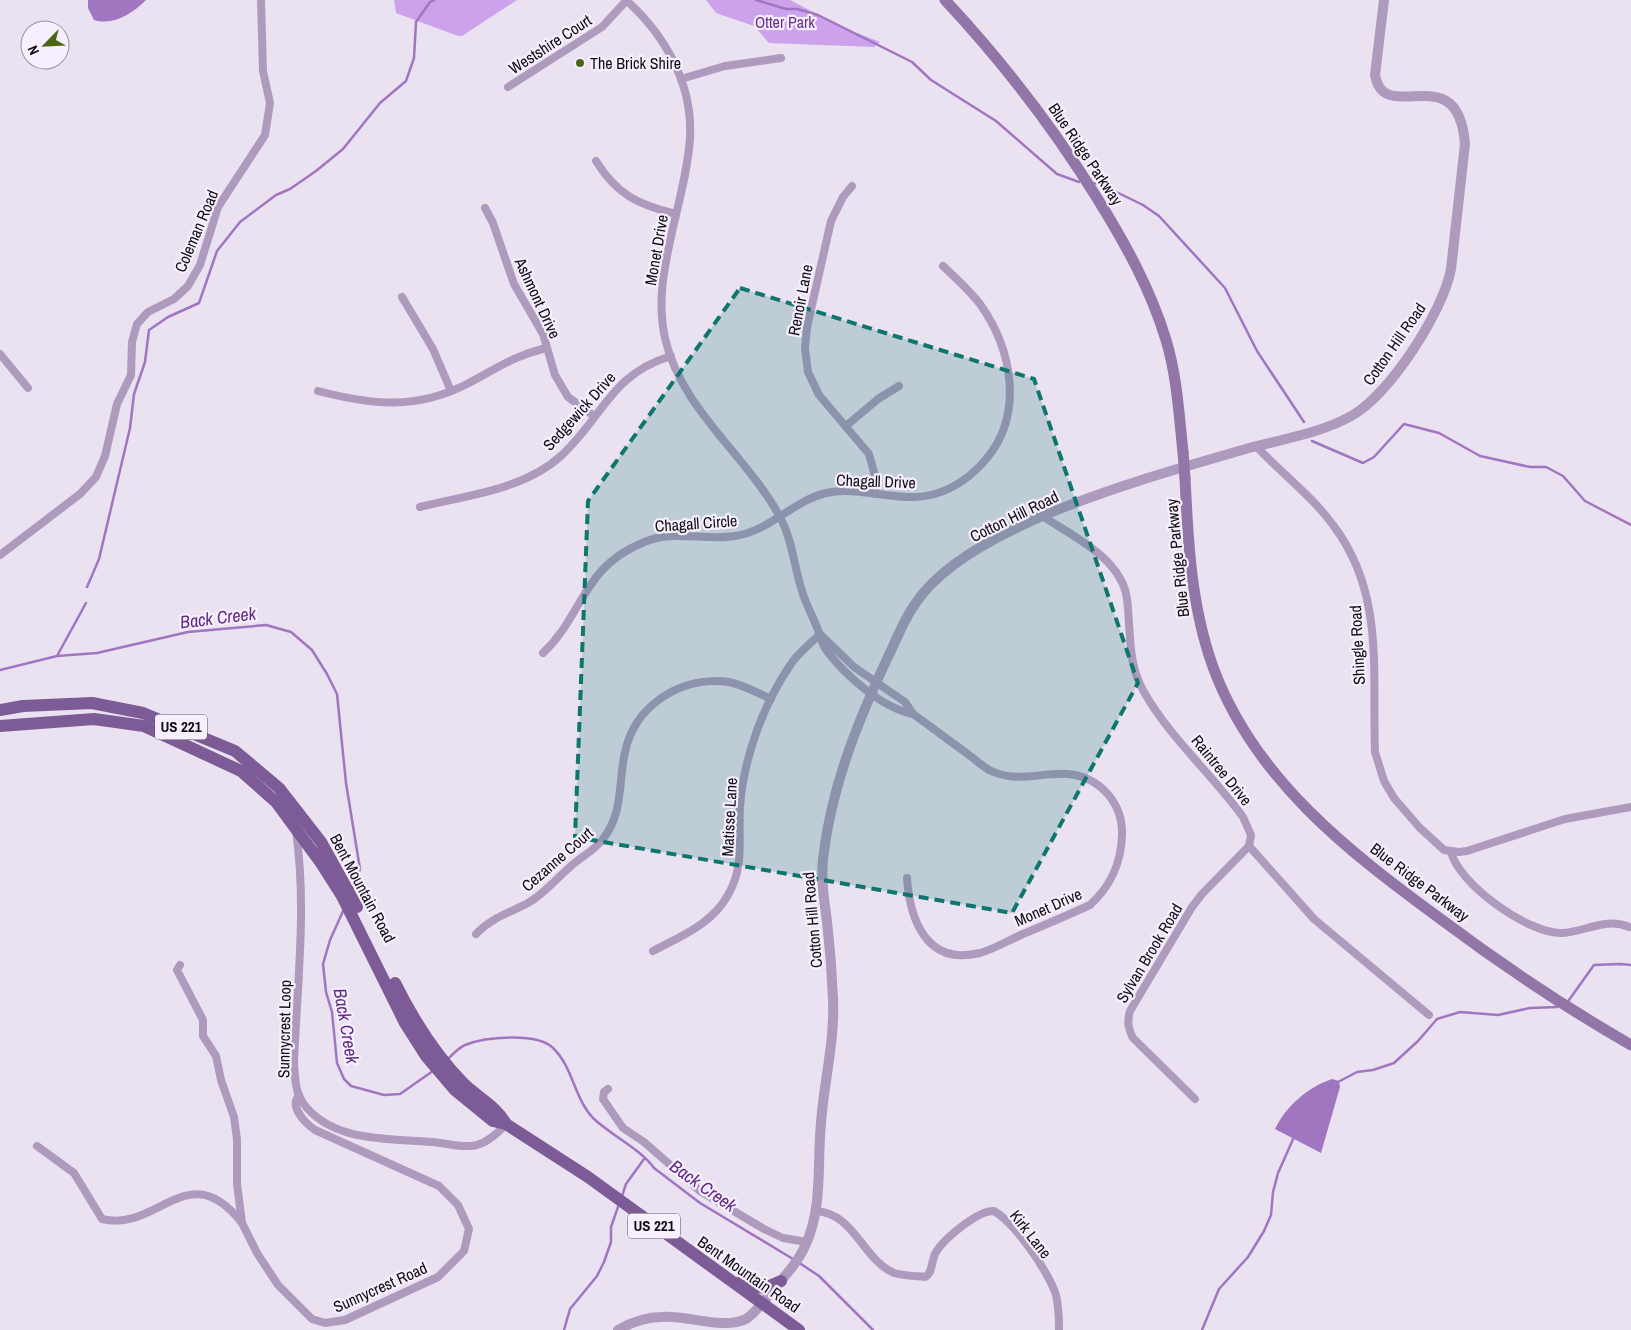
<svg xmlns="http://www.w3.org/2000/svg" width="1631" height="1330" viewBox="0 0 1631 1330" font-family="'Archivo Narrow',sans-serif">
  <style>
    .green { fill: #cda2ec }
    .water { fill: #a176c0 }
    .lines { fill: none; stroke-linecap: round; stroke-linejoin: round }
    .stream { stroke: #a176c0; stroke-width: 2.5 }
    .minor { stroke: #ad9abc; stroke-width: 8 }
    .tertiary { stroke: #ad9abc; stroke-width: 10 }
    .secondary { stroke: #9176a7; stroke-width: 11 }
    .primary { stroke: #7d5b97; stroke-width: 12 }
    .secondary-bridge { stroke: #9176a7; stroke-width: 11 }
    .marked { fill: #0f766e; fill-opacity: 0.2; stroke: #0f766e; stroke-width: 4; stroke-dasharray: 10 6; stroke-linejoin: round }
    .poi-dot { fill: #4c6516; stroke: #f7effe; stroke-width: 2 }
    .labels { text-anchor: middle; stroke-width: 4.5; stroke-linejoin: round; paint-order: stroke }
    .shield { fill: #f7effe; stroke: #555159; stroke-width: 1 }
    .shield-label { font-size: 15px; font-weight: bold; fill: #100d12 }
    .park-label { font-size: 16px; fill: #663088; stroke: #f7effe }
    .street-label { font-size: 16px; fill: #100d12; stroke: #f7effe }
    .poi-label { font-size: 16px; fill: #100d12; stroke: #f7effe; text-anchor: start }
    .water-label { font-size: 18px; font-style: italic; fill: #612a83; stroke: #f7effe }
  </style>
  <rect width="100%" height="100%" fill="#eae1f1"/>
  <g class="green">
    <polygon points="394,0 517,0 462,36 458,36 396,13"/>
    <polygon points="706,0 790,0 844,28 880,42 874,47 769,43 754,26 716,13"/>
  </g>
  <g class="water">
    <path d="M88,0h58c-14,14 -33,26 -52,20l-6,-12z"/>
    <path d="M1332,1079l7,2 1,6 -19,66 -46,-24c11,-23 33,-42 57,-50z"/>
  </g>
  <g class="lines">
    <g class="stream">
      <polyline points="756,0 786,9 797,9 818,15 912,62 931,80 996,121 1057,174 1079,182"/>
      <polyline points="1093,183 1100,184 1143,205 1159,216 1225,288 1257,351 1304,422"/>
      <polyline points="1312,441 1363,463 1374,457 1404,424 1439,433 1480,456 1530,467 1546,467 1563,476 1585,501 1631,525"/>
      <polyline points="87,587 99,559 130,428 134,394 145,362 149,330 168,317 199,303 217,251 240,222 276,195 290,189 316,171 343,149 380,103 406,81 414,58 416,22 430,2 434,0"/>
      <polyline points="57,656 86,603"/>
      <polyline points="0,670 57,656 97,653 188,632 266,625 291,632 312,650 327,674 337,694 346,783 360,869 352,890"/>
      <polyline points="344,909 330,940 323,964 326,992 332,1012 337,1063 344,1079 351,1086 384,1095 400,1094 433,1071"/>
      <polyline points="1569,1000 1594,965 1620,964 1631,965"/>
      <path d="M447,1060c5,-5 11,-12 18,-15 20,-8 72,-13 88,3 20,19 21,50 40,70 16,16 48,31 61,50l46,35 93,56"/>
      <polyline points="1338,1082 1357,1072 1373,1070 1394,1063 1418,1041 1437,1019 1460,1012 1498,1015 1530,1008 1557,1007"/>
      <polyline points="622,1196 626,1184 644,1159"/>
      <polyline points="798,1262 819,1276 873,1330"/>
      <polyline points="564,1330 570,1309 597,1276 604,1262 611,1242 611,1227 619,1204"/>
      <polyline points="1202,1330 1219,1289 1248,1257 1264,1231 1271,1215 1273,1192 1278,1173 1294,1137"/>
    </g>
    <g class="minor">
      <path d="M626,0c39,35 67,84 64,138 -2,31 -11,63 -18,94 -8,36 -15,70 -7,106 16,72 83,118 116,181 12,23 13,48 21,72 4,14 12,27 17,42 3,7 3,12 8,18 19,25 55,57 86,63"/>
      <polyline points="681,79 725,66 781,58"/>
      <polyline points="508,87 602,27 626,1"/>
      <path d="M596,161c21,34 43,44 80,53"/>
      <polyline points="852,186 843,197 831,221 807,327 805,349 808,372 819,395 869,454 875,476 875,494"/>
      <polyline points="485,208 493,223 514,284 543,334 555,375 568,397 594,416"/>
      <polyline points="402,297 433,349 451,391"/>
      <polyline points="0,354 28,388"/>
      <path d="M318,391c54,14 98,19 149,-7 29,-15 46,-28 79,-36"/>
      <polyline points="846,426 878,399 899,386"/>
      <path d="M1256,446c25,27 56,50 77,79 52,68 39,147 42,227l9,29 10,17 25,29 25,23 15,2 8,-1 98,-32 66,-12"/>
      <path d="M420,507c48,-12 104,-17 142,-52 41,-38 49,-81 109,-99"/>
      <path d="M1042,516c31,20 80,43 85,83 4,31 0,64 17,93 26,46 68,82 99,125l8,18 -2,11 65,73 115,96"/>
      <polyline points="0,555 80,494 96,477 105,456 117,404 131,375 132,342 137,324 148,312 174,299 188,286 200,265 218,207 265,135 270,103 263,71 261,0"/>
      <path d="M820,634l34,33 51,35 8,12c17,12 34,25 52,38 8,6 16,13 24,18 29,14 50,2 79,4 32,3 55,29 54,61 -1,29 -11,51 -32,70 -22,10 -45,20 -67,29 -14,6 -29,15 -43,19 -53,13 -70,-32 -73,-75"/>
      <path d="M543,653c41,-39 39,-85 99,-110 30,-14 61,-2 93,-7 35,-5 58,-35 91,-43 36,-8 72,11 109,1 20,-6 38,-19 52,-36 37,-45 25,-109 -7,-154 -11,-14 -24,-26 -37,-38"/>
      <path d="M296,831c11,77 1,154 -2,232 1,13 1,29 9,40 29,40 87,35 129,39 13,1 26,5 39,4 14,-1 26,-12 35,-22"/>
      <path d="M1451,852c8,32 77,82 111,81 23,-1 44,-16 67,-6"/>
      <path d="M476,934c15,-16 33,-21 52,-31 16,-9 29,-25 43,-37 10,-9 24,-16 32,-27 21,-27 15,-57 22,-87 10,-47 57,-77 104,-70 15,3 29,11 42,17"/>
      <path d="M653,951c28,-15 59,-27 75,-56 17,-29 10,-57 12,-89 4,-50 24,-104 53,-145 8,-10 18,-18 27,-27"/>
      <path d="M180,965l-3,5 26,50v16l13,20 5,24 13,37 3,22v45l5,39 15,30 21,32 34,34 13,4 20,-3 93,-43 26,-26 5,-22 -11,-24 -19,-19 -124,-56c-10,-7 -26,-23 -16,-35"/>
      <polyline points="608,1089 604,1092 603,1099 623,1128 644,1142 700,1191 764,1229 783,1238 807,1242"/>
      <path d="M1195,1099l-62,-61c-5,-10 -6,-16 -3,-27l62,-104 10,-13 47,-48"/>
      <path d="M37,1146l37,27 28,46c56,14 86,-65 140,4"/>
      <path d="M815,1211c40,2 46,47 79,62 10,3 21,3 31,4 8,-4 6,-15 10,-23 7,-14 43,-44 59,-43 21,12 54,60 62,84 3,12 3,23 3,35"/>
    </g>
    <path class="tertiary" d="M618,1330c12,-7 29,-13 44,-13 26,-2 60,13 84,2 11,-7 19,-20 27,-29 12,-14 25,-28 32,-44 18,-37 12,-83 16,-123 3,-42 14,-82 12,-124 -1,-26 -3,-52 -6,-78 -3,-21 -6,-41 -4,-62 8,-71 34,-136 64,-200 9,-18 16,-38 28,-55 53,-81 243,-129 334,-156 34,-9 73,-15 104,-33 38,-23 90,-103 98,-146l14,-125c-7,-89 -81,-16 -90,-69l9,-75"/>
    <g class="secondary">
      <path d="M945,0c57,61 108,127 152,198 28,45 54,92 69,142 11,36 13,75 17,112"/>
      <path d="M1185,478c3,64 6,128 28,189 41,112 136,185 229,253 60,45 123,87 189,125"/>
    </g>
    <g class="primary">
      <polyline points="0,710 23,706 92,703 143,713 235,751 279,788 321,842 357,907"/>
      <polyline points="0,726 94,719 144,726 241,771 276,802 321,863 342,896 405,1023 426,1056 455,1090 493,1121 506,1124 588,1177 799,1330"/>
      <path d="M395,983c18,36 41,73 70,102 14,13 32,22 41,39"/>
      <polyline points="738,1283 765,1288 781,1281"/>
    </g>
    <polyline class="secondary-bridge" points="1183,452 1185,478"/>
  </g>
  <path class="marked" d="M740,288l294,91 104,304 -126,230 -437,-76 13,-336z"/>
  <circle class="poi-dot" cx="580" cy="63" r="5"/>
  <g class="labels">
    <g class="shield">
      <rect x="155" y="714.5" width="52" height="25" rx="4"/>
      <rect x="628" y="1213.5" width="52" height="25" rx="4"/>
    </g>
    <g class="shield-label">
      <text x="181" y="732">US 221</text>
      <text x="654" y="1231">US 221</text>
    </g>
    <g class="park-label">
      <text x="785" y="28">Otter Park</text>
    </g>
    <g class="street-label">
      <text transform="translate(550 44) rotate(-33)" y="6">Westshire Court</text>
      <text transform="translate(1086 154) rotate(56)" y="6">Blue Ridge Parkway</text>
      <text transform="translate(196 231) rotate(-67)" y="6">Coleman Road</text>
      <text transform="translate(656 250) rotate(-80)" y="6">Monet Drive</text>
      <text transform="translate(538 298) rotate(65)" y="6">Ashmont Drive</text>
      <text transform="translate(800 300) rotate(-79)" y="6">Renoir Lane</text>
      <text transform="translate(1394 344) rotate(-55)" y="6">Cotton Hill Road</text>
      <text transform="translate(579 411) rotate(-48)" y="6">Sedgewick Drive</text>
      <text transform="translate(876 481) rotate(2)" y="6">Chagall Drive</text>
      <text transform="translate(1014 516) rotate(-26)" y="6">Cotton Hill Road</text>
      <text transform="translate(696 523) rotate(-4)" y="6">Chagall Circle</text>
      <text transform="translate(1177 558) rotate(-96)" y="6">Blue Ridge Parkway</text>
      <text transform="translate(1357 645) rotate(-93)" y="6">Shingle Road</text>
      <text transform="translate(1222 770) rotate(51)" y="6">Raintree Drive</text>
      <text transform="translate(729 817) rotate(-87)" y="6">Matisse Lane</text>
      <text transform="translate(557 859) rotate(-41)" y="6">Cezanne Court</text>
      <text transform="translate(1420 882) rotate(37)" y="6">Blue Ridge Parkway</text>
      <text transform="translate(363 888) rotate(62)" y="6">Bent Mountain Road</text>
      <text transform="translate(1048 907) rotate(-24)" y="6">Monet Drive</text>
      <text transform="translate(812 920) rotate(-95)" y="6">Cotton Hill Road</text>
      <text transform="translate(1149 953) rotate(-59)" y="6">Sylvan Brook Road</text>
      <text transform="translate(284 1029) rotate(-89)" y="6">Sunnycrest Loop</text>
      <text transform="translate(1031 1234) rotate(52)" y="6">Kirk Lane</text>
      <text transform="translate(749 1274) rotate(35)" y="6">Bent Mountain Road</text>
      <text transform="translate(380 1287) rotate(-24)" y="6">Sunnycrest Road</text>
    </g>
    <g class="poi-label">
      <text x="590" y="69">The Brick Shire</text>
    </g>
    <g class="water-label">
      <text transform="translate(218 618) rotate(-7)" y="6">Back Creek</text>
      <text transform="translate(346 1026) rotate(80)" y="6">Back Creek</text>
      <text transform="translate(703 1186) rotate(35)" y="6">Back Creek</text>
    </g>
  </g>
  <g transform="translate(45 45) rotate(246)"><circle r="24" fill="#f7effe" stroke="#9b95a0"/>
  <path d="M0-4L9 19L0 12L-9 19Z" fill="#4c6516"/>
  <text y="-8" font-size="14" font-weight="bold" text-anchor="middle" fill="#100d12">N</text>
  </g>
</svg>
